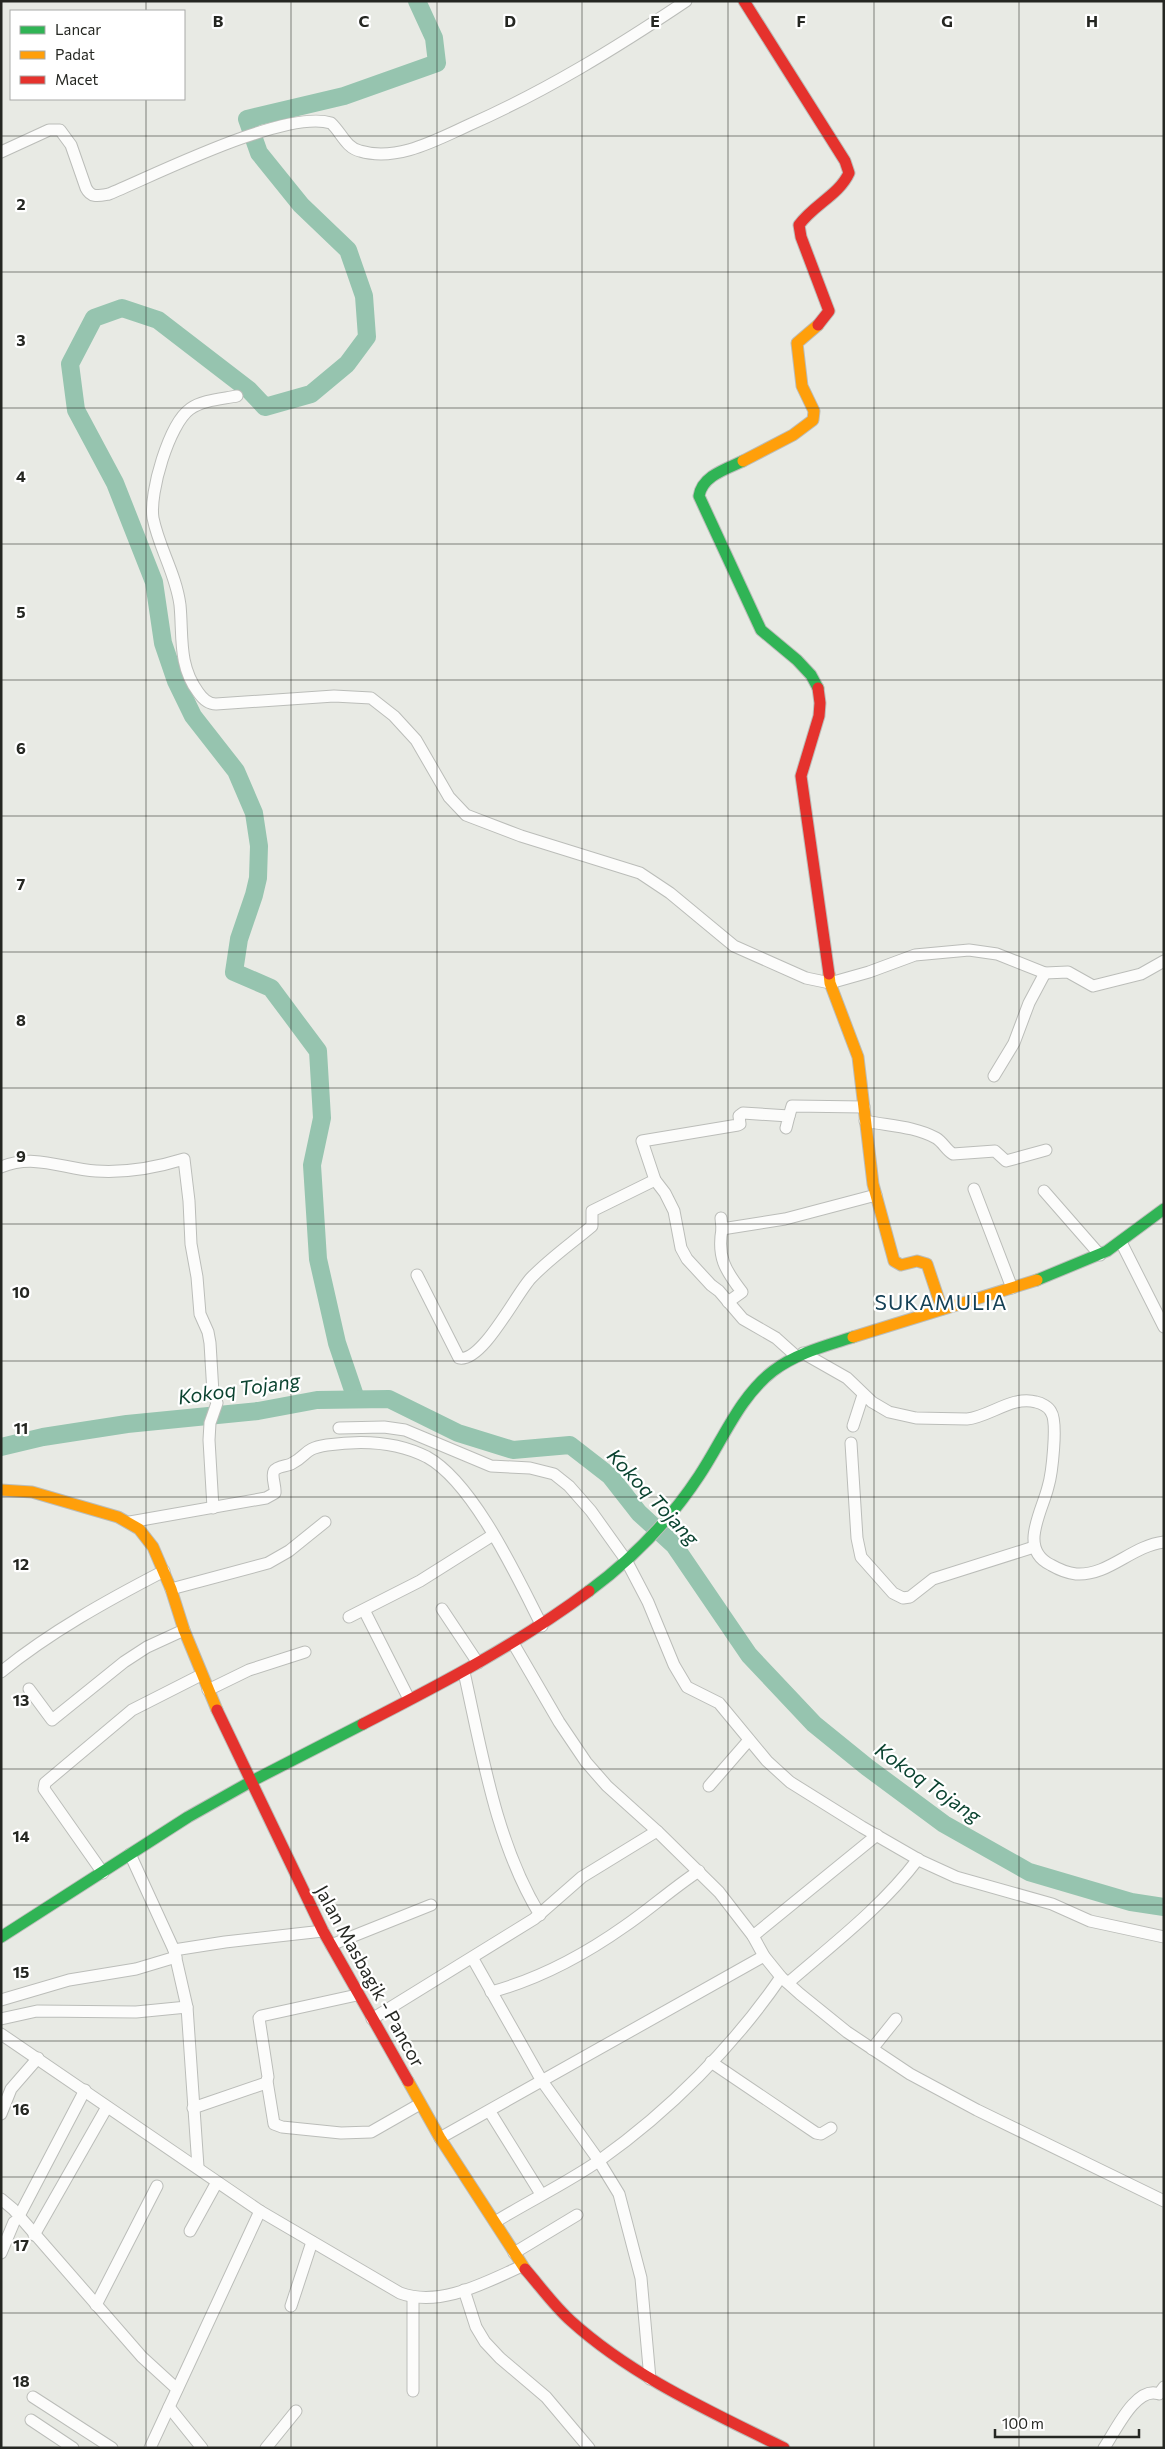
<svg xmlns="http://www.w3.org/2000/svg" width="1165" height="2449" viewBox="0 0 1165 2449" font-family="Commissioner,sans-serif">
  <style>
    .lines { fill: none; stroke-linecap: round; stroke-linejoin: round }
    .river { stroke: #96c4af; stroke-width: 18 }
    .street-casing { stroke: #bbbdb9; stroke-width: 13 }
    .fast-casing { stroke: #bbbdb9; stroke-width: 13 }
    .slow-casing { stroke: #bbbdb9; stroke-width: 13 }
    .jam-casing { stroke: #bbbdb9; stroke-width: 13 }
    .street { stroke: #fcfcfb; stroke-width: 11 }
    .fast { stroke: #30b455; stroke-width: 11 }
    .slow { stroke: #ff9f0a; stroke-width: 11 }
    .jam { stroke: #e5322d; stroke-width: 11 }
    .grid { fill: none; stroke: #252722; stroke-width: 1; stroke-opacity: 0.55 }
    .labels { text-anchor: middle; stroke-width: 4.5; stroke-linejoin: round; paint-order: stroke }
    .street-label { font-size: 19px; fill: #252722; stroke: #fff }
    .water-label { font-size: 20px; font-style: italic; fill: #0b4330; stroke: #fff }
    .quarter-label { font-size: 21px; letter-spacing: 1px; fill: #154156; stroke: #fff }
    .grid-label { font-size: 16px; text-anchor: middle; font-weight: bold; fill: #252722; stroke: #fff; stroke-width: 4.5; stroke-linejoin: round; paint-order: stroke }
  </style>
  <rect width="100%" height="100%" fill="#e8eae4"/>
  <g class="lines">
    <g class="river">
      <polyline points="356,1399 337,1343 318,1259 312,1165 322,1118 318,1051 271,988 234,972 239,939 254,895 258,878 259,846 254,813 236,771 193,716 176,681 163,643 154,582 115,483 76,410 70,364 94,318 122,308 158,320 249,390 265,407 311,394 347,364 367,337 364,296 348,250 301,205 259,153 247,119 344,96 437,63 434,38 417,1"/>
      <polyline points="1,1447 43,1437 127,1424 258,1411 317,1400 389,1399 458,1433 513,1450 570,1445 610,1476 639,1513 674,1545 749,1655 814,1724 867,1767 944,1824 1029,1872 1131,1902 1164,1907"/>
    </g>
    <defs>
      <g id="street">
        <path d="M1,152l48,-22h11l11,15 15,43c5,10 12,8 23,6 46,-19 176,-85 222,-71 10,9 15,25 29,28 37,11 76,-11 109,-26 77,-34 147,-77 217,-124"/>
        <path d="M237,396c-15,3 -35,4 -47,13 -21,15 -41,84 -37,109 6,30 23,56 27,87 3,31 -2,60 18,87 4,6 9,12 18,12l118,-8 37,2 23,18 22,24 33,57 17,18 55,21 119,37 30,20 64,53 72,32 24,5 39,-11 46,-17 54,-5 28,4 48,19 23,-1 25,14 48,-12 23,-13"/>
        <polyline points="994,1076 1014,1043 1029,1003 1045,973"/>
        <polyline points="789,1116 792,1106 864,1107"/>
        <path d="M865,1121c24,5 49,5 71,17 7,4 10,12 17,16l42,-3 11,10 40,-11"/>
        <path d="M1,1167c34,-14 62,2 95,4 31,2 59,-3 88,-12l5,42 2,43 6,33 3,37 8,18 2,11 3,50 4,10 -7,20 -1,17 4,68"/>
        <polyline points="655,1180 665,1193 674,1211 681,1248 687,1259 711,1285 719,1291 743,1319 776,1338 796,1356"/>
        <polyline points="974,1189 1012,1288"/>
        <polyline points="1044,1191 1100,1255"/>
        <polyline points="721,1218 722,1229 785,1219 876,1195"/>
        <path d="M722,1229c-5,28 3,41 20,63l-14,10"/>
        <polyline points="1121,1242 1164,1327"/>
        <path d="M417,1275l42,83c23,5 57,-64 72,-80 18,-19 41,-35 61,-52v-15l63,-31 -13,-39 96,-16 2,-1 -1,-8 4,-3 46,3 -3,12"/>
        <path d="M803,1353l44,25 25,24 17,10 27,6 51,1c22,-2 46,-24 69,-17 5,1 13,5 15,10 7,10 1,62 -3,75 -6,25 -30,62 3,78 7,4 16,8 25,9 33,2 55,-28 88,-32"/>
        <polyline points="853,1426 863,1395"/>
        <polyline points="339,1428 384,1427 405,1430 491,1466 530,1468 554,1474 569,1486 591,1511 626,1560 648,1602 674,1665 687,1687 719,1703 767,1761 790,1782 862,1827 921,1861 956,1877 1052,1904 1090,1921 1164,1937"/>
        <polyline points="851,1443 857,1538 861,1557 893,1593 903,1598 910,1597 933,1579 1034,1547"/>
        <path d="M130,1522l136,-24 9,-5c1,-6 -4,-17 -1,-22 3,-5 13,-5 17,-7 18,-9 11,-15 36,-19 34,-5 69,-4 100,12 47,26 91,122 115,169"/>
        <polyline points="171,1589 268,1563 289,1551 325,1522"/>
        <polyline points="442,1609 478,1663"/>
        <polyline points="364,1610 409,1699"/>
        <polyline points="349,1617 420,1581 493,1535"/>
        <polyline points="513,1643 559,1722 586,1762 607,1786 657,1831 719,1892 753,1936 764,1956 781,1977 800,1994 847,2032 910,2074 977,2110 1164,2201"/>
        <path d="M1,1672c49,-40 107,-72 163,-101"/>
        <path d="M464,1672c18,81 32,171 76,243"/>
        <polyline points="29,1689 52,1720 124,1662 147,1647 184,1630"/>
        <polyline points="208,1690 249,1670 305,1652"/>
        <polyline points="709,1786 749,1740"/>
        <polyline points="130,1854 174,1950 187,2007 198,2167"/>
        <polyline points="103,1873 44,1789 45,1783 132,1710 201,1675"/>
        <polyline points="753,1936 877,1835"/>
        <polyline points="331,1945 431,1905"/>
        <polyline points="174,1950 225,1942 323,1931"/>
        <polyline points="473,1959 542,2081 597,2158 619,2194 641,2278 650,2379"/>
        <path d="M788,1983c45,-39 94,-76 130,-124"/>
        <path d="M491,1992c48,-13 93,-37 134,-66 25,-17 48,-38 74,-55"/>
        <polyline points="1,2000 69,1980 136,1969 176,1957"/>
        <polyline points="1,2019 37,2011 136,2012 187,2007"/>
        <polyline points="372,2019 534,1919 582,1877 657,1831"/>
        <path d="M1,2034l259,177 140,82c40,15 86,-11 122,-27"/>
        <polyline points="872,2049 896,2019"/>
        <polyline points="711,2062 816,2133 821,2134 831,2128"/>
        <polyline points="267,2081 274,2124 282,2127 341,2133 371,2132 420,2104"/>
        <polyline points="193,2108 266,2083 268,2077 259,2018 261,2016 357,1995"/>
        <polyline points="490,2112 541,2194"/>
        <polyline points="1,2114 11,2089 38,2058"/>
        <polyline points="440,2138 764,1956"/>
        <polyline points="1,2199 13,2209 142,2357 177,2389"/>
        <polyline points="19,2216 85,2090"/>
        <path d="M495,2222c34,-21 72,-39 105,-62 69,-49 133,-113 181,-183"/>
        <polyline points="190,2231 217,2182"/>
        <polyline points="34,2235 107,2107"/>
        <polyline points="1,2253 14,2222"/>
        <polyline points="514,2253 577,2215"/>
        <polyline points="464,2290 476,2327 485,2342 500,2358 546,2397 589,2448"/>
        <polyline points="413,2298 413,2391"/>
        <polyline points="96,2305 157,2186"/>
        <polyline points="291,2306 312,2242"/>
        <polyline points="33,2397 112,2448"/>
        <polyline points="169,2407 202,2448"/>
        <polyline points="31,2420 73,2448"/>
        <polyline points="150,2448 260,2211"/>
        <polyline points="266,2448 296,2411"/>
        <path d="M1104,2448c11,-16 32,-63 55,-54l5,-7"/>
      </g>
      <g id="fast">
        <path d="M743,461c-17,8 -41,15 -44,35l62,134 36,30 14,15 7,13"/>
        <polyline points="1037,1280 1107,1251 1164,1209"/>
        <path d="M589,1591c42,-31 81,-71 110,-115 23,-34 40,-79 74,-105 24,-18 52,-25 80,-34"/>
        <polyline points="1,1937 188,1817 252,1781 363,1724"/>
      </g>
      <g id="slow">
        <polyline points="743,461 793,435 813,420 814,411 802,386 797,343 818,325"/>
        <polyline points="829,974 830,983 858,1057 873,1184 894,1261 901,1265 917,1261 927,1264 942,1309"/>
        <polyline points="853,1337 1037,1280"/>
        <polyline points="1,1490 32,1492 118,1517 139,1529 153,1547 171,1589 184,1630 217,1710"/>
        <polyline points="408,2081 440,2138 525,2269"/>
      </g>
      <g id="jam">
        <path d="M744,1l101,160 4,12c-10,22 -36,32 -50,52l2,12 28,74 -11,14"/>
        <polyline points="818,688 820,703 819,716 801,776 829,974"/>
        <polyline points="217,1710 323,1931 408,2081"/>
        <path d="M363,1724c78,-40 155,-80 226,-133"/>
        <path d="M525,2269c15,17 29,37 46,52 62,56 139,90 213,127"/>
      </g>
    </defs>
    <use href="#street" class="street-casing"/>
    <use href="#fast" class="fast-casing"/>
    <use href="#slow" class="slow-casing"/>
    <use href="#jam" class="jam-casing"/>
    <use href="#street" class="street"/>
    <use href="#fast" class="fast"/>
    <use href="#slow" class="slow"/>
    <use href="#jam" class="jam"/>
  </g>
  <path class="grid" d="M146,1v10M291,1v2447M437,1v2447M582,1v2447M728,1v2447M874,1v2447M1019,1v2447M146,99v2349M1,136h1163M1,272h1163M1,408h1163M1,544h1163M1,680h1163M1,816h1163M1,952h1163M1,1088h1163M1,1224h1163M1,1361h1163M1,1497h1163M1,1633h1163M1,1769h1163M1,1905h1163M1,2041h1163M1,2177h1163M1,2313h1163"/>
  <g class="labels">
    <g class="street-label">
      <text transform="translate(370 1976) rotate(61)" y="7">Jalan Masbagik - Pancor</text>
    </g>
    <g class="water-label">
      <text transform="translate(239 1389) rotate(-8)" y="7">Kokoq Tojang</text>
      <text transform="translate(653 1497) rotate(47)" y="7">Kokoq Tojang</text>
      <text transform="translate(928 1783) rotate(35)" y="7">Kokoq Tojang</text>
    </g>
    <g class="quarter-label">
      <text x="941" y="1310">SUKAMULIA</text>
    </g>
  </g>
  <g class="grid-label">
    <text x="218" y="27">B</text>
    <text x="364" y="27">C</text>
    <text x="510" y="27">D</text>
    <text x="655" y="27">E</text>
    <text x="801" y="27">F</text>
    <text x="947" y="27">G</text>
    <text x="1092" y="27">H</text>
    <text x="21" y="210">2</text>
    <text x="21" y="346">3</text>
    <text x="21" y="482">4</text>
    <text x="21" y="618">5</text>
    <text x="21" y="754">6</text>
    <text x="21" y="890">7</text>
    <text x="21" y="1026">8</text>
    <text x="21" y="1162">9</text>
    <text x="21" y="1298">10</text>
    <text x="21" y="1434">11</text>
    <text x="21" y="1570">12</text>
    <text x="21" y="1706">13</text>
    <text x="21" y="1842">14</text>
    <text x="21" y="1978">15</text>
    <text x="21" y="2115">16</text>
    <text x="21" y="2251">17</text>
    <text x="21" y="2387">18</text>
  </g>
  <rect width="1165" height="2449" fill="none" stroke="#252722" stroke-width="5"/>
  <rect x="10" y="10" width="175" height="90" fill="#ffffff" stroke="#a8a9a7"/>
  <rect x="20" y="26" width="25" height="8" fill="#30b455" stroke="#a8a9a7"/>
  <text x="55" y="35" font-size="15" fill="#252722">Lancar</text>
  <rect x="20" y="51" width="25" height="8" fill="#ff9f0a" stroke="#a8a9a7"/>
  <text x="55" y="60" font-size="15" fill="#252722">Padat</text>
  <rect x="20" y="76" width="25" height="8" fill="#e5322d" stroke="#a8a9a7"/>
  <text x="55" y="85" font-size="15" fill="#252722">Macet</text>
  <path d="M995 2429v8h144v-8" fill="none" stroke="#252722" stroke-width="2.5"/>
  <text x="1002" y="2429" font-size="15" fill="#252722" stroke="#ffffff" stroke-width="4" paint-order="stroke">100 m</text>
</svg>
